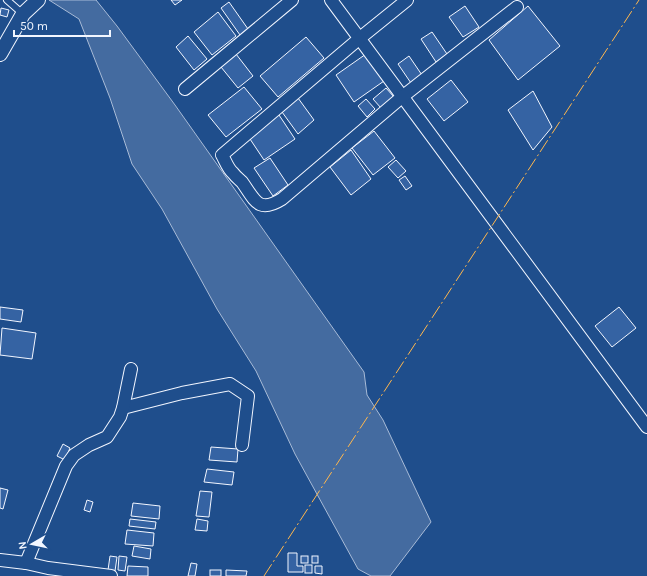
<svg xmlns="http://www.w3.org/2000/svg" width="647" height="576" viewBox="0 0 647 576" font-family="Karla,sans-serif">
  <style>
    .water { fill: #446ba0; stroke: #a8bbd7 }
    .building { fill: #3563a3; stroke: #f2f6ff }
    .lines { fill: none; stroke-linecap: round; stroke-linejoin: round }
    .service-casing { stroke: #f2f6ff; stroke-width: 8 }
    .minor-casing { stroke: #f2f6ff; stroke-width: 14 }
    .tertiary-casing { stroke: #f2f6ff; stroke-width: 16 }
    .service { stroke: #1f4e8c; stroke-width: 6 }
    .minor { stroke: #1f4e8c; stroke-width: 12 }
    .tertiary { stroke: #1f4e8c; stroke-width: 14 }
    .power { stroke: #ffb74d; stroke-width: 1; stroke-dasharray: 14 3 2 3; stroke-linecap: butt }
  </style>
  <rect width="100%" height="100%" fill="#1f4e8c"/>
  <polygon class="water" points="49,0 96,0 117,26 175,105 364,372 367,395 383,420 431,522 390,576 371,576 358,569 295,454 256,371 217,309 162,209 132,164 110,98 79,19"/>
  <g class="building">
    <polygon points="171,0 182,0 175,5"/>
    <polygon points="229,2 248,29 240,35 221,8"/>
    <polygon points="465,6 479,27 463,37 449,17"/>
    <polygon points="528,6 560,46 518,80 489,40"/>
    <polygon points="1,8 9,10 7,17 0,15"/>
    <polygon points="218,12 236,36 212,55 194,32"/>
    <polygon points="432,32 447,54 436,62 421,39"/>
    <polygon points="188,36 207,59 194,70 176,47"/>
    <polygon points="306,37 324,58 278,97 260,76"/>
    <polygon points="236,54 253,76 238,88 221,67"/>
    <polygon points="366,54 384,81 354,102 336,75"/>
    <polygon points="409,56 424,78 413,86 398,64"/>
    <polygon points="451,80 468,102 444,121 427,99"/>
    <polygon points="244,87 262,109 226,137 208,115"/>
    <polygon points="386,88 394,97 381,108 373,99"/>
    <polygon points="533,91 552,127 533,150 508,110"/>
    <polygon points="298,98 314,120 298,134 282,112"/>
    <polygon points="366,99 375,109 367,117 358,106"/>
    <polygon points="277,112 295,139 264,160 246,133"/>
    <polygon points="374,131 395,158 373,175 352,148"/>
    <polygon points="351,150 371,179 351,195 330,167"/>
    <polygon points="270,158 288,185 273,196 254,168"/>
    <polygon points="396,160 406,171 398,178 388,167"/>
    <polygon points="405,176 412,186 406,190 399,180"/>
    <polygon points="0,307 23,310 21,322 0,319"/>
    <polygon points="619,307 636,328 612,347 595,326"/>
    <polygon points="2,328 36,333 32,359 0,355"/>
    <polygon points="63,444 70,448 65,460 57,456"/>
    <polygon points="211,447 238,449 237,462 209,460"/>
    <polygon points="207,469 234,472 232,485 204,482"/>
    <polygon points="0,488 8,490 3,509 0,508"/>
    <polygon points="200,491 212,492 209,517 196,516"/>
    <polygon points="87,500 93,502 90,512 84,510"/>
    <polygon points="133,503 160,506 159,519 131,516"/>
    <polygon points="130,519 156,522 155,529 129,526"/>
    <polygon points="197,519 208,521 207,531 195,530"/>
    <polygon points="127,530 154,533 153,546 125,544"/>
    <polygon points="134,546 151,549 150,559 132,556"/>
    <polygon points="288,553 297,553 297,566 303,566 303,572 288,572"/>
    <polygon points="110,556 117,557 115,571 108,570"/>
    <polygon points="119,556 127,557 125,571 118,570"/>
    <rect x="301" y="556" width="7" height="7"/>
    <rect x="312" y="556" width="6" height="7"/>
    <polygon points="191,563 197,564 195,576 188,576"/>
    <rect x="305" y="565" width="7" height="8"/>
    <polygon points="128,566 148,567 148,576 127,576"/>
    <polygon points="315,566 322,566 322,574 315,573"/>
    <rect x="210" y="570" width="11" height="6"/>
    <polygon points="226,570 247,571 246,576 226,576"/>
  </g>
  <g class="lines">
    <defs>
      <polyline id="service" points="7,0 23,14"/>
      <g id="minor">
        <polyline points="331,0 647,427"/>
        <path d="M407,0l-47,38 -138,117c3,5 6,14 11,18 3,4 6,6 9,9 13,18 16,32 40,17l120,-102 115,-90"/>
        <polyline points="185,89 292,0"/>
        <polyline points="123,408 182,393 230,384 248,396 242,445"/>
        <polyline points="0,560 26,563 48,568 111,576"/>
        <polyline points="26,563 66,466 74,455 89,445 107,437 120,417 123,408 131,369"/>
      </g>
      <polyline id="tertiary" points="0,54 23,14 38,0"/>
    </defs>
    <use href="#service" class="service-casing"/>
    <use href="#minor" class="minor-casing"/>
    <use href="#tertiary" class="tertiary-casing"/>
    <use href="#service" class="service"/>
    <use href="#minor" class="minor"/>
    <use href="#tertiary" class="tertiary"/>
    <polyline class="power" points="264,576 639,0"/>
  </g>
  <g transform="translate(32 544) rotate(261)" stroke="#1f4e8c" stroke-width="3" paint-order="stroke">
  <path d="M0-3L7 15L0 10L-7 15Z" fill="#f2f6ff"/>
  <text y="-6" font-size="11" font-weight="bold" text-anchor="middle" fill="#f2f6ff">N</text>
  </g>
  <path d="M14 30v6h96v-6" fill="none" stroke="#f2f6ff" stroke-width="2"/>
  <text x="20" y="30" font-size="12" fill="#f2f6ff" stroke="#1f4e8c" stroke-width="3" paint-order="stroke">50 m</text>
</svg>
